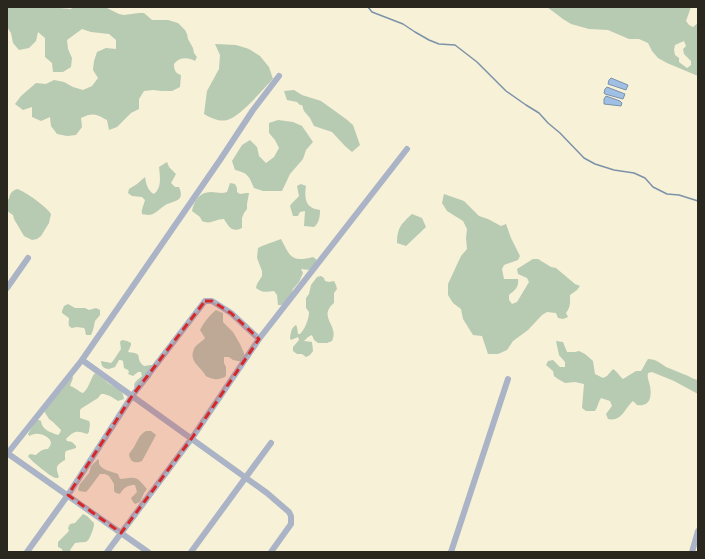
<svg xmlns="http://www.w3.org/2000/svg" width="705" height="559" viewBox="0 0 705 559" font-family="'Open Sans',sans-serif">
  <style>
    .green { fill: #b7cab2; fill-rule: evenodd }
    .water { fill: #9fc0e4; stroke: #7c92a9 }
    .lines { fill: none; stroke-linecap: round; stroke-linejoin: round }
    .stream { stroke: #7c92a9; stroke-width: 1.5 }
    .minor { stroke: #aab4c6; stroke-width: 6 }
    .marked { fill: #d62828; fill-opacity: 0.2; stroke: #d62828; stroke-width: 3; stroke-dasharray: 8 5; stroke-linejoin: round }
  </style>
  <rect width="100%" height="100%" fill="#f7f1d7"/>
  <g class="green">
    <path d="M7,7h51l1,1 12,1 2,-2h32l14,7 5,1 15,-2h5l8,7h16l10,3 7,7 2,4 1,5 5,9 1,5 3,4 -2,4c-7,-4 -16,-4 -21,3 0,6 1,9 7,11l-1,12 -8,4h-10l-9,-1 -9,1 -5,8v10l-8,4 -14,14 -8,3 -2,-10c-11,-6 -14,-8 -26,-2l1,9 -6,8 -9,1 -10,-2 -6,-8 -1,-9 -9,4 -9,-4v-10l-9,3 -8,-6 6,-8 15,-13 10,1 8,-4 10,2 9,5 10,3 9,-4 6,-8 -5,-8 1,-9 3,-9 9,-4 10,1v-9l-7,-6 -18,-2 -9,-3 -15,11 1,9 4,9 -1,9 -8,5h-10l-1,-9 -7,-6v-19l-7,-6 -2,9 -7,7 -10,2 -6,-7 -2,-10 -4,-6z"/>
    <path d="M547,7h144l-5,14 3,4 4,2 5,-4v53l-31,-13 -9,-5 -6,-7 -4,-8 -9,-4h-10l-21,-9 -19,-1 -18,-5 -8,-5zM684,41l2,5 -3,3 1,5 7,7v4l-4,3 -8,-6v-4l-4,-3 -1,-5 1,-5z"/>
    <path d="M215,44l21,1 13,4 11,7 9,11 4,12c-10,10 -33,38 -46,41 -8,2 -16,-2 -23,-6l3,-23 12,-22 1,-14z"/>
    <polygon points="294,90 302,95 321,101 346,119 353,125 360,145 352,152 345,146 332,132 314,126 310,118 304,111 302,105 300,105 297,102 287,100 284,91"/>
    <path d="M278,120l15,2 9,4 11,16 -7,8 -3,9 -13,15 -8,17h-19l-9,-3c-5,-12 -6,-15 -19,-18l-3,-9 10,-16 8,-5 7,7 2,9 7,7 8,-6 5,-9 -4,-8 -6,-7v-10z"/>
    <path d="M167,162l2,5 7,7 -5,9 4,4h4c7,16 -7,13 -15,19 -9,6 -10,11 -22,8 -1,-5 2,-9 3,-14l-3,-3 -10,-1 -4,-3 1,-4 8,-5 8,-7c1,7 3,14 9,17 8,-6 6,-18 5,-27z"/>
    <path d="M230,183l5,1 2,4v4l3,2 7,-1h2l-2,11v5l-3,4 -2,5v10c-10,5 -13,-1 -18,-9 -9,0 -13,6 -22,2l-2,-4 -8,-6c2,-10 7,-19 19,-19 6,0 10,2 16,0z"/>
    <path d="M301,184l5,2c-1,6 -2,17 5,21 2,2 6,2 9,3 0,7 -1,13 -6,17l-10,-1 1,-15 -5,1 -2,4h-5l-3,-10c3,-5 6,-6 9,-10l-2,-10z"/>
    <path d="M17,189c8,2 31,19 34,25l-2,9 -8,13 -4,3 -5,1 -8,-4 -10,-17 -1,-4 -6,-4v-11l2,-1c1,-6 3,-8 8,-10z"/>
    <path d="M444,194l20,7 15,15 9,3 13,7 5,-2 5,14 9,18 -2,4 -14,5 -2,4 2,10h14c1,9 -3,11 -9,16v5l3,4 5,-2 12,-20 -2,-4 -9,-4 -1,-5 16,-10h5l13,8 5,1 19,16 5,2 -3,4 -7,5c0,7 1,11 -4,18l2,4 -5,2 -5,-1 -2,-5 -9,-1 -5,3 -14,15 -15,11 -6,9 -9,4h-10l-6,-18 -9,-1 -10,-16 -2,-10 -8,-6 -5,-8v-11l13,-28 6,-7 -1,-11 1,-9 -4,-8 -16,-10 -5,-8z"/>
    <path d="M412,214l10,4 4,9 -20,19 -9,-3c0,-15 4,-19 15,-29z"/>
    <path d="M281,239c9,17 10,24 32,18l4,3v5l-7,5 -9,-1 2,4 -4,9 -6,7 -4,10 -7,6h-4l-1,-10 -3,-4c-7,1 -12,2 -18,-3l1,-4 5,-8v-5l-5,-13 1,-10 4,-2z"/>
    <path d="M321,276l3,2 1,3 4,1 5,-1 2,4 1,4 -3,4v10c-17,14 6,23 -2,38l-5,2h-9l-4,-3 -2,-5 -4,2 -4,4 8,1 1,9 -3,4 -4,2 -4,-3h-5l-4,-3v-4l6,-7 -1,-3 -7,3 -1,-2c1,-5 1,-10 6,-13l1,2 1,7h2c5,-5 9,-15 9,-22l-3,-4v-10l3,-4 2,-9 6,-8z"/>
    <path d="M68,304l7,4h10l4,2 7,-2 4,2v5l-5,6 -2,9 -2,5h-5l-1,-5 -1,-2 -7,-1 -5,1c-5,-2 -3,-5 -3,-10l-7,-5v-2l2,-5z"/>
    <path d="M216,310l7,3v9l10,10 7,12 6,14 -3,4 -10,-2 -4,-3h-5v6l2,4v9c-5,4 -13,4 -18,1 -3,-1 -2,-1 -4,-4 -6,-8 -15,-13 -10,-24 2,-5 8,-7 11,-11l-5,-8c4,-8 9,-14 16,-20z"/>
    <path d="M122,340l5,1 4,2v2l-3,7c18,2 5,5 16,14l7,-1 2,1 -2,11 -11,13 -5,-1c-3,-7 3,-9 7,-13l-1,-4h-3l-5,4 -5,-2 1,-2 -1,-2 -4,-2 -1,-7 -2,-1h-2l-4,7 -6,2c-5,0 -8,-3 -8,-8l10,2 2,-2 8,-12 -1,-7z"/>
    <path d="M556,341l7,1 4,10h8l4,-1 6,3 8,7 2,13 8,4 4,-2 6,-7c5,3 6,7 10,10l13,-8h5c3,-4 4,-8 7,-12 8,0 12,4 18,8 9,4 19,7 28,12l4,1v14l-24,-13 -22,-9 -4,1c-1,5 1,8 2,13 2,11 0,21 -13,19l-4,-4c-8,7 -11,21 -25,18l-2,-5 6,-8 -2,-5 -9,-3c-3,4 -3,9 -6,13h-9l-4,-3 2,-24 -9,-2 -10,1 -7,-4 -4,-3 -1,-5 -7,-6 2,-4 5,-1 7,7h5v-5l-6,-7z"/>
    <path d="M95,373c5,3 9,7 13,10 7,5 15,5 16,16l-6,2 -8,-5 -6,-2h-3l-3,4 -16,10 -2,2v8l9,3c2,3 0,7 0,11l-2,2c-11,-4 -13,-3 -21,5l1,2 5,1 4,4v2l-10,3 -1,2v7c-10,6 -9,7 -6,17 -1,1 -2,1 -3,1 -4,0 -26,-18 -28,-22l2,-2 6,1c4,-4 7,-6 12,-6 1,-2 3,-4 3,-6 0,-5 -8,-9 -12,-9 -4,-1 -7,1 -10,2l-1,-2 7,-12 2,-2h2l2,1c1,9 9,11 17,14l2,-2 1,-3 -8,-8 -4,-3 -5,-8 27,-35 2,1c0,3 -2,5 -3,9 5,1 9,6 13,7 7,-6 7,-14 12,-20z"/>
    <path d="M146,431h5l5,4 -14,26c-7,3 -12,1 -13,-7 2,-3 5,-6 6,-9 4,-7 5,-11 11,-14z"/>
    <path d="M98,459l1,2v3c4,7 12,7 19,10l2,5c4,0 9,-2 14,-1 5,0 10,8 13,11l-3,4 -4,9 -5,2 -2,-2 -2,-4 6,-6 -2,-7c-7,0 -11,2 -15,9l-4,-1 -2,-2v-7l-5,-8 -4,-2h-5l-12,16 -2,2 -7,-1 -1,-2 2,-5 9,-11 2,-7z"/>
    <path d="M83,514l4,2 7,7c0,4 -1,6 -2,9 -5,13 -5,9 -17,11l-5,7 1,2h-8l-1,-3 -4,-2v-5l11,-11 -1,-3 2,-4 5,-1z"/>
  </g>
  <g class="water">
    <polygon points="611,78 628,85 626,90 608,84 609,80"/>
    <polygon points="607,87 625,94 623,99 605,94 604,93 605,89"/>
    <polygon points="606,96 620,101 622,103 621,106 604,104 604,99"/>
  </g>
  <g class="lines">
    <polyline class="stream" points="368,7 372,12 403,24 415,32 429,40 439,44 455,45 477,62 506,91 526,105 539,113 548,123 560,133 584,158 595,164 614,170 634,173 645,178 653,187 667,194 679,195 698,201"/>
    <g class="minor">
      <polyline points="7,288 28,258"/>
      <polyline points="82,360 267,493 289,512 291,516 291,524 271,552"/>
      <polyline points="7,453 148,552"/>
      <polyline points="7,454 82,360 220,160 253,110 279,76"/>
      <polyline points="27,552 68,495 132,396 205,301 212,301 231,313 259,339"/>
      <polyline points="107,552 192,438 259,339 407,149"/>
      <polyline points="191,552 271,443"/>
      <polyline points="451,552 508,379"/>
      <polyline points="692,552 698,531"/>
    </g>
  </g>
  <path class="marked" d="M205,301h7l19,12 28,26 -67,99 -71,95 -53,-38 64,-99z"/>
  <rect width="705" height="559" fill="none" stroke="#29271e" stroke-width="16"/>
</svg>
